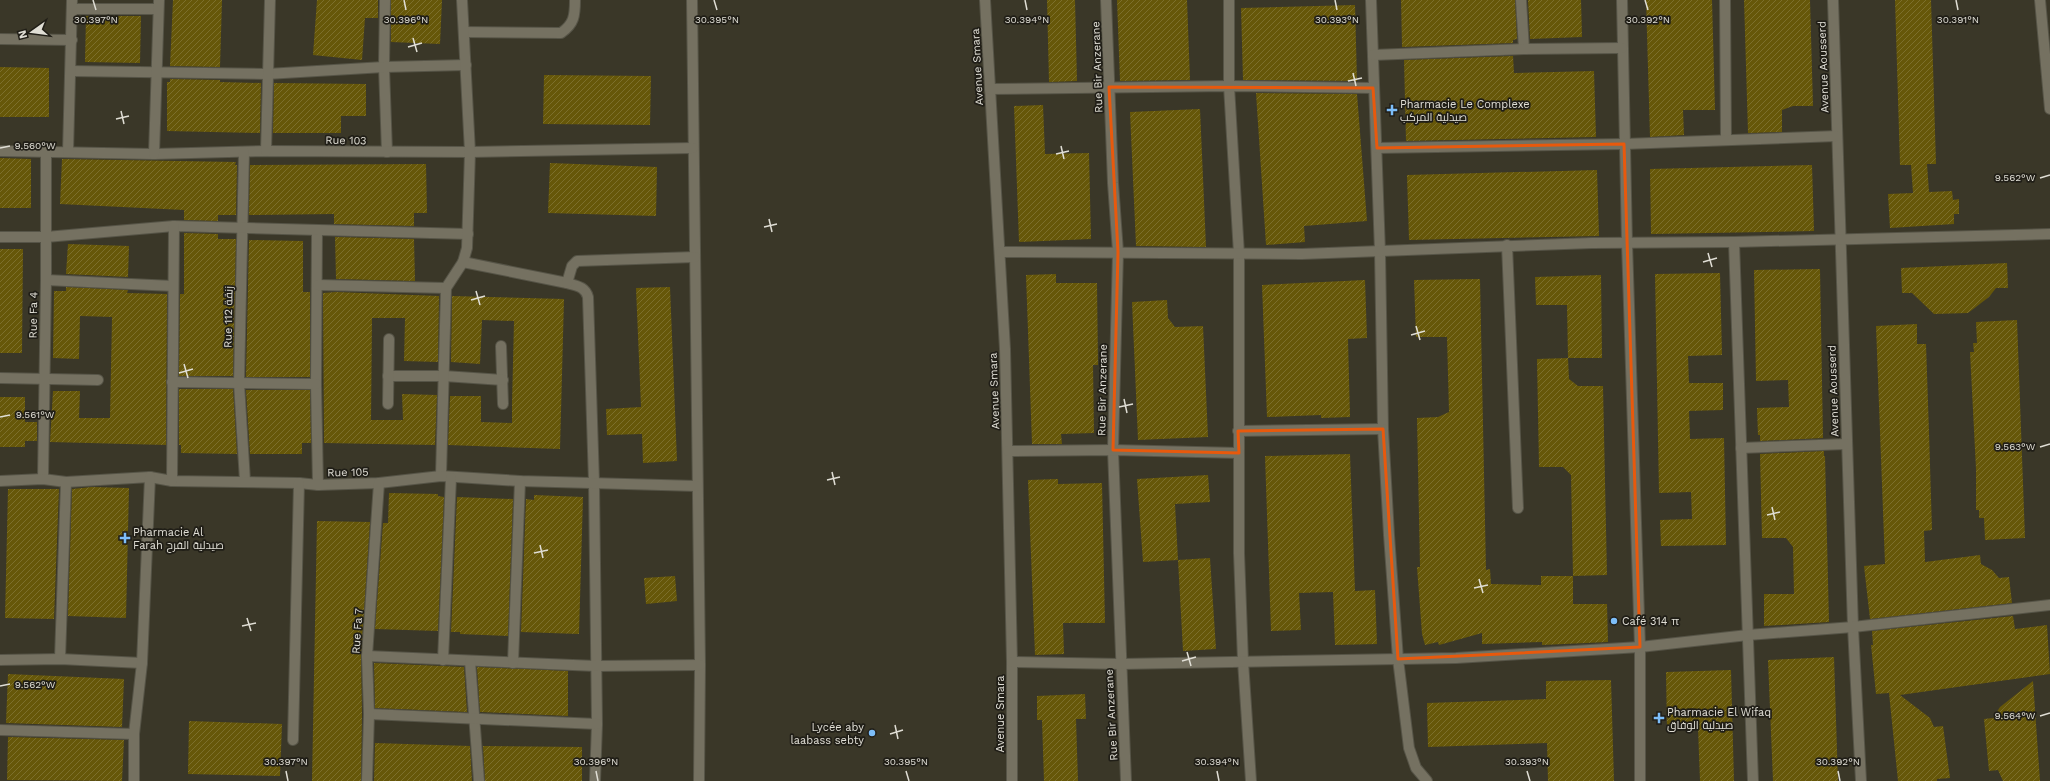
<svg xmlns="http://www.w3.org/2000/svg" width="2050" height="781" viewBox="0 0 2050 781" font-family="'Work Sans',Cairo,sans-serif">
  <style>
    .building { fill: url(#building-hatch) }
    .lines { fill: none; stroke-linecap: round; stroke-linejoin: round }
    .minor-casing { stroke: #565447; stroke-width: 12 }
    .minor { stroke: #757161; stroke-width: 10 }
    .marked { fill: none; stroke: #e8590c; stroke-width: 3; stroke-linejoin: round }
    .ticks { fill: none; stroke: #e0ded5; stroke-width: 1.5 }
    .poi-dot { fill: #7dbef9; stroke: #201e17; stroke-width: 1.5 }
    .labels { text-anchor: middle; stroke-width: 3.5; stroke-linejoin: round; paint-order: stroke }
    .street-label { font-size: 11px; fill: #e0ded5; stroke: #201e17 }
    .poi-label { font-size: 11px; fill: #e0ded5; stroke: #201e17; text-anchor: start }
    .ticks-label { font-size: 10px; text-anchor: middle; fill: #e0ded5; stroke: #201e17; stroke-width: 3.5; stroke-linejoin: round; paint-order: stroke }
  </style>
  <defs>
    <pattern id="building-hatch" width="6" height="6" patternUnits="userSpaceOnUse"><rect width="6" height="6" fill="#665709"/><path d="M-1 1l2-2M0 6l6-6M5 7l2-2" fill="none" stroke="#7c6f2c"/></pattern>
  </defs>
  <rect width="100%" height="100%" fill="#3a3728"/>
  <g class="building">
    <polygon points="173,0 222,0 220,67 170,66"/>
    <polygon points="317,0 378,0 378,18 365,18 362,60 313,55"/>
    <polygon points="391,0 442,0 440,44 391,42"/>
    <polygon points="1047,0 1075,0 1077,81 1049,82"/>
    <polygon points="1117,0 1187,0 1190,80 1120,81"/>
    <polygon points="1401,0 1515,0 1517,39 1513,40 1513,43 1402,47"/>
    <polygon points="1528,0 1581,0 1582,37 1530,39"/>
    <polygon points="1646,0 1712,0 1715,110 1683,110 1684,135 1650,137"/>
    <polygon points="1744,0 1810,0 1813,106 1793,106 1782,110 1782,132 1748,133"/>
    <polygon points="1895,0 1931,0 1936,164 1927,164 1929,192 1952,191 1953,200 1959,199 1959,214 1954,214 1954,224 1890,228 1888,194 1913,193 1911,165 1900,165"/>
    <polygon points="1355,5 1357,81 1243,80 1241,8"/>
    <polygon points="86,16 141,16 140,63 85,62"/>
    <polygon points="1513,56 1514,73 1594,71 1596,137 1406,141 1404,60"/>
    <polygon points="0,67 49,68 49,117 0,117"/>
    <polygon points="544,75 651,76 650,125 543,124"/>
    <polygon points="170,79 220,80 220,82 261,83 260,133 167,131 167,82 170,82"/>
    <polygon points="274,83 366,84 366,116 341,116 341,133 273,133"/>
    <polygon points="1256,93 1357,94 1367,221 1304,226 1305,242 1266,245"/>
    <polygon points="1043,105 1045,154 1089,153 1091,239 1019,242 1014,106"/>
    <polygon points="1200,109 1206,247 1136,246 1130,112"/>
    <polygon points="0,158 31,159 31,208 0,208"/>
    <polygon points="62,159 236,162 235,165 237,165 236,215 218,215 218,221 184,220 184,210 60,204"/>
    <polygon points="550,163 657,167 656,216 548,213"/>
    <polygon points="426,164 427,213 414,213 414,226 334,224 334,214 249,215 250,165"/>
    <polygon points="1812,165 1814,231 1651,234 1650,169"/>
    <polygon points="1597,170 1599,236 1409,240 1407,175"/>
    <polygon points="184,233 218,234 218,239 236,239 233,376 179,376 180,294 184,294"/>
    <polygon points="335,237 414,239 415,281 336,279"/>
    <polygon points="249,240 303,241 303,292 310,292 310,377 246,377"/>
    <polygon points="68,244 129,246 128,277 66,274"/>
    <polygon points="0,249 23,249 22,353 0,353"/>
    <polygon points="2007,263 2008,288 1996,288 1989,297 1968,313 1934,314 1912,293 1902,293 1901,268"/>
    <polygon points="1820,269 1823,438 1760,441 1760,435 1758,435 1757,408 1789,407 1788,380 1756,381 1754,270"/>
    <polygon points="1720,273 1722,355 1688,356 1689,383 1723,383 1723,410 1689,411 1690,439 1724,438 1726,545 1661,546 1660,520 1692,519 1691,492 1659,493 1655,274"/>
    <polygon points="1056,274 1056,283 1097,283 1098,365 1093,365 1094,433 1061,434 1062,444 1032,444 1026,275"/>
    <polygon points="1601,275 1602,358 1568,358 1567,305 1536,305 1535,277"/>
    <polygon points="1480,279 1486,570 1490,569 1491,584 1541,585 1541,576 1573,576 1573,604 1607,604 1608,642 1542,645 1542,642 1482,644 1482,633 1439,645 1438,642 1425,645 1422,634 1417,567 1420,567 1417,418 1438,417 1449,412 1447,337 1416,337 1414,280"/>
    <polygon points="1365,280 1367,338 1348,339 1350,417 1321,418 1321,415 1267,417 1262,285"/>
    <polygon points="66,287 128,290 127,293 167,294 166,445 50,442 53,391 80,391 79,418 110,418 112,317 80,316 79,359 53,358 54,291 66,291"/>
    <polygon points="670,287 677,461 643,463 642,434 607,435 606,409 641,407 636,288"/>
    <polygon points="336,292 439,296 438,362 404,361 405,318 372,318 371,420 403,420 402,394 437,395 435,445 324,443 323,293"/>
    <polygon points="452,296 564,299 560,449 448,445 450,396 481,396 481,422 512,423 512,404 514,321 482,320 480,364 451,362"/>
    <polygon points="1167,300 1168,318 1175,327 1203,326 1208,437 1138,440 1132,302"/>
    <polygon points="2017,320 2025,538 1985,540 1984,518 1979,518 1979,510 1976,510 1976,469 1970,352 1974,352 1973,343 1977,343 1976,322"/>
    <polygon points="1917,324 1917,344 1926,344 1929,432 1932,530 1924,531 1925,562 1980,555 1981,564 1992,570 1999,578 2009,577 2012,603 1870,619 1864,566 1885,564 1876,326"/>
    <polygon points="1568,358 1569,379 1578,386 1603,386 1607,575 1573,576 1571,475 1563,467 1539,467 1537,359"/>
    <polygon points="179,389 233,389 237,454 181,453 181,445 179,445"/>
    <polygon points="246,390 310,390 311,443 302,443 302,454 250,454"/>
    <polygon points="0,397 25,397 25,422 37,422 37,441 25,441 25,447 0,447"/>
    <polygon points="1824,451 1824,456 1825,456 1829,622 1764,626 1764,594 1794,594 1793,547 1786,538 1762,538 1760,454"/>
    <polygon points="1350,454 1355,591 1375,590 1377,644 1335,645 1333,592 1299,593 1301,630 1271,631 1265,456"/>
    <polygon points="1208,475 1210,502 1175,504 1178,560 1143,562 1137,479"/>
    <polygon points="1058,479 1058,484 1102,483 1105,623 1063,623 1064,654 1035,655 1028,480"/>
    <polygon points="92,487 129,488 126,618 68,616 72,489"/>
    <polygon points="8,489 59,489 54,619 5,618"/>
    <polygon points="389,493 438,494 438,496 444,497 438,631 375,629 383,523 388,523"/>
    <polygon points="534,495 583,497 579,634 521,632 526,499 534,500"/>
    <polygon points="457,497 513,499 508,636 460,634 460,632 451,632"/>
    <polygon points="317,521 370,522 361,656 362,714 361,781 312,781"/>
    <polygon points="1210,558 1216,649 1183,651 1178,560"/>
    <polygon points="675,576 677,601 646,604 644,578"/>
    <polygon points="2013,616 2015,629 2047,625 2050,674 1900,695 1930,718 1934,727 1943,726 1950,778 1937,779 1937,781 1898,781 1889,693 1876,694 1871,645 1873,645 1872,631"/>
    <polygon points="1834,657 1838,781 1773,781 1768,660"/>
    <polygon points="374,663 464,667 467,712 375,708"/>
    <polygon points="477,667 568,671 568,716 480,712"/>
    <polygon points="1731,670 1734,781 1700,781 1698,728 1667,729 1666,672"/>
    <polygon points="8,674 124,679 122,727 6,723"/>
    <polygon points="1611,680 1614,781 1548,781 1547,743 1428,747 1427,703 1546,699 1546,681"/>
    <polygon points="2033,681 2040,781 2003,781 1998,770 1989,771 1984,719 1993,718 2000,707"/>
    <polygon points="1085,694 1086,719 1076,719 1078,781 1044,781 1042,720 1037,720 1037,696"/>
    <polygon points="189,721 282,724 280,776 188,774"/>
    <polygon points="8,737 124,740 122,781 7,780"/>
    <polygon points="375,743 470,746 472,781 374,781"/>
    <polygon points="483,746 582,747 582,781 485,781"/>
  </g>
  <g class="lines">
    <defs>
      <g id="minor">
        <polyline points="385,0 384,67 387,152"/>
        <polyline points="692,0 700,665 699,781"/>
        <polyline points="985,0 1005,349 1012,662 1012,781"/>
        <polyline points="1106,0 1113,183 1118,252 1113,450 1126,781"/>
        <polyline points="1229,0 1229,86 1239,254 1239,553 1243,661 1251,781"/>
        <polyline points="1371,0 1380,252 1383,429 1389,535 1398,659 1409,748 1416,768 1427,781"/>
        <polyline points="1521,0 1524,49"/>
        <polyline points="1622,0 1627,243 1640,647 1640,781"/>
        <polyline points="1725,0 1726,139"/>
        <polyline points="1833,0 1853,627 1861,781"/>
        <polyline points="2040,0 2050,109"/>
        <polyline points="72,9 158,9"/>
        <path d="M464,32l97,1c13,-9 14,-17 14,-33"/>
        <polyline points="0,39 72,40"/>
        <polyline points="1373,55 1524,49 1622,48"/>
        <polyline points="71,71 267,74 384,67 466,65"/>
        <polyline points="990,89 1229,86 1373,88"/>
        <polyline points="1377,148 1624,144 1837,136"/>
        <polyline points="0,151 154,154 266,151 470,152 693,148"/>
        <polyline points="266,151 270,0"/>
        <polyline points="68,152 72,0"/>
        <polyline points="244,152 239,383 245,481"/>
        <polyline points="154,154 159,0"/>
        <polyline points="317,230 316,384 318,485"/>
        <polyline points="0,237 46,237 174,226 468,234"/>
        <polyline points="1734,242 1753,781"/>
        <polyline points="1507,245 1518,508"/>
        <polyline points="1001,252 1302,254 1592,243 1734,242 2050,234"/>
        <path d="M463,262l104,21c9,3 18,3 21,14l6,185 3,242 -2,57"/>
        <polyline points="46,280 173,286"/>
        <polyline points="567,283 572,266 577,261 695,257"/>
        <polyline points="318,285 446,288"/>
        <polyline points="501,346 503,404"/>
        <polyline points="388,376 444,376 503,380"/>
        <polyline points="0,378 98,380"/>
        <polyline points="172,382 316,384"/>
        <polyline points="388,404 389,339"/>
        <polyline points="1238,431 1383,429"/>
        <polyline points="1741,448 1847,444"/>
        <polyline points="1008,451 1113,450 1239,453"/>
        <polyline points="441,476 446,288 463,262 467,248 470,152 462,0"/>
        <polyline points="43,479 46,280 46,152"/>
        <polyline points="0,481 43,479 66,482 150,477 172,481 299,483 318,485 379,483 441,476 520,481 697,486"/>
        <polyline points="172,481 174,226"/>
        <polyline points="367,656 596,666 700,665"/>
        <polyline points="60,659 66,482"/>
        <polyline points="0,660 60,659 142,663"/>
        <polyline points="443,660 451,478"/>
        <polyline points="470,661 479,781"/>
        <polyline points="1012,662 1121,664 1456,658 1640,647 1748,635 1853,627 2050,605"/>
        <polyline points="513,663 520,481"/>
        <polyline points="369,714 597,724"/>
        <polyline points="0,730 134,734"/>
        <polyline points="293,740 299,483"/>
        <polyline points="134,781 134,734 142,663 150,477"/>
        <polyline points="367,781 369,714 367,656 379,483"/>
      </g>
    </defs>
    <use href="#minor" class="minor-casing"/>
    <use href="#minor" class="minor"/>
  </g>
  <path class="marked" d="M1109,87l264,1 4,60 247,-4 16,503 -242,12 -15,-230 -145,2 1,22 -126,-3 5,-198z"/>
  <path class="ticks" d="M93,0l3,10M404,0l2,10M714,0l3,10M1025,0l2,10M1335,0l2,10M1645,0l3,10M1956,0l2,10M413,38l4,14M408,47l14,-4M1353,73l3,13M1348,81l14,-3M121,111l3,13M116,119l13,-3M1061,146l3,13M0,148l10,-2M1056,154l13,-3M2040,178l10,-3M769,219l3,13M764,227l13,-3M1708,253l4,14M1703,262l14,-4M476,291l4,14M471,300l14,-4M1416,326l4,14M1411,335l14,-4M184,364l4,14M179,373l14,-4M1124,399l3,14M1119,407l14,-3M0,417l10,-2M2040,447l10,-3M832,472l3,13M827,480l13,-3M1772,507l3,13M1767,515l13,-3M540,545l3,13M534,553l14,-3M1479,579l4,14M1474,588l14,-3M247,618l4,13M242,626l14,-3M1187,652l4,14M1182,661l14,-4M0,686l10,-2M2040,716l10,-3M895,725l3,14M890,734l13,-4M286,771l2,10M596,771l2,10M906,771l3,10M1217,771l2,10M1527,771l3,10M1838,771l2,10"/>
  <g class="poi-dot">
    <path d="M1390 104h4v4h4v4h-4v4h-4v-4h-4v-4h4z"/>
    <path d="M123 532h4v4h4v4h-4v4h-4v-4h-4v-4h4z"/>
    <circle cx="1614" cy="621" r="4"/>
    <path d="M1657 712h4v4h4v4h-4v4h-4v-4h-4v-4h4z"/>
    <circle cx="872" cy="733" r="4"/>
  </g>
  <g class="labels">
    <g class="street-label">
      <text transform="translate(977 67) rotate(-93)" y="4">Avenue Smara</text>
      <text transform="translate(1097 67) rotate(-92)" y="4">Rue Bir Anzerane</text>
      <text transform="translate(1823 67) rotate(-92)" y="4">Avenue Aousserd</text>
      <text transform="translate(346 140) rotate(1)" y="4">Rue 103</text>
      <text transform="translate(33 315) rotate(-89)" y="4">Rue Fa 4</text>
      <text transform="translate(228 317) rotate(-89)" y="4">Rue 112 زنقة</text>
      <text transform="translate(1102 390) rotate(-89)" y="4">Rue Bir Anzerane</text>
      <text transform="translate(994 391) rotate(-92)" y="4">Avenue Smara</text>
      <text transform="translate(1833 391) rotate(-92)" y="4">Avenue Aousserd</text>
      <text transform="translate(348 472) rotate(-1)" y="4">Rue 105</text>
      <text transform="translate(357 631) rotate(-86)" y="4">Rue Fa 7</text>
      <text transform="translate(1000 714) rotate(-90)" y="4">Avenue Smara</text>
      <text transform="translate(1111 715) rotate(-93)" y="4">Rue Bir Anzerane</text>
    </g>
    <g class="poi-label">
      <text x="1400" y="108">Pharmacie Le Complexe<tspan x="1400" dy="13">صيدلية المركب</tspan></text>
      <text x="133" y="536">Pharmacie Al<tspan x="133" dy="13">Farah صيدلية الفرح</tspan></text>
      <text x="1622" y="625">Café 314 π</text>
      <text x="1667" y="716">Pharmacie El Wifaq<tspan x="1667" dy="13">صيدلية الوفاق</tspan></text>
      <text x="864" y="731" text-anchor="end">Lycée aby<tspan x="864" dy="13">laabass sebty</tspan></text>
    </g>
  </g>
  <g class="ticks-label">
    <text x="406" y="23">30.396°N</text>
    <text x="717" y="23">30.395°N</text>
    <text x="1027" y="23">30.394°N</text>
    <text x="1337" y="23">30.393°N</text>
    <text x="1648" y="23">30.392°N</text>
    <text x="96" y="23">30.397°N</text>
    <text x="1958" y="23">30.391°N</text>
    <text x="35" y="149">9.560°W</text>
    <text x="2015" y="181">9.562°W</text>
    <text x="35" y="418">9.561°W</text>
    <text x="2015" y="450">9.563°W</text>
    <text x="35" y="688">9.562°W</text>
    <text x="2015" y="719">9.564°W</text>
    <text x="286" y="765">30.397°N</text>
    <text x="596" y="765">30.396°N</text>
    <text x="906" y="765">30.395°N</text>
    <text x="1217" y="765">30.394°N</text>
    <text x="1527" y="765">30.393°N</text>
    <text x="1838" y="765">30.392°N</text>
  </g>
  <g transform="translate(32 32) rotate(256)" stroke="#201e17" stroke-width="3" paint-order="stroke">
  <path d="M0-3L7 15L0 10L-7 15Z" fill="#e0ded5"/>
  <text y="-6" font-size="11" font-weight="bold" text-anchor="middle" fill="#e0ded5">N</text>
  </g>
</svg>
